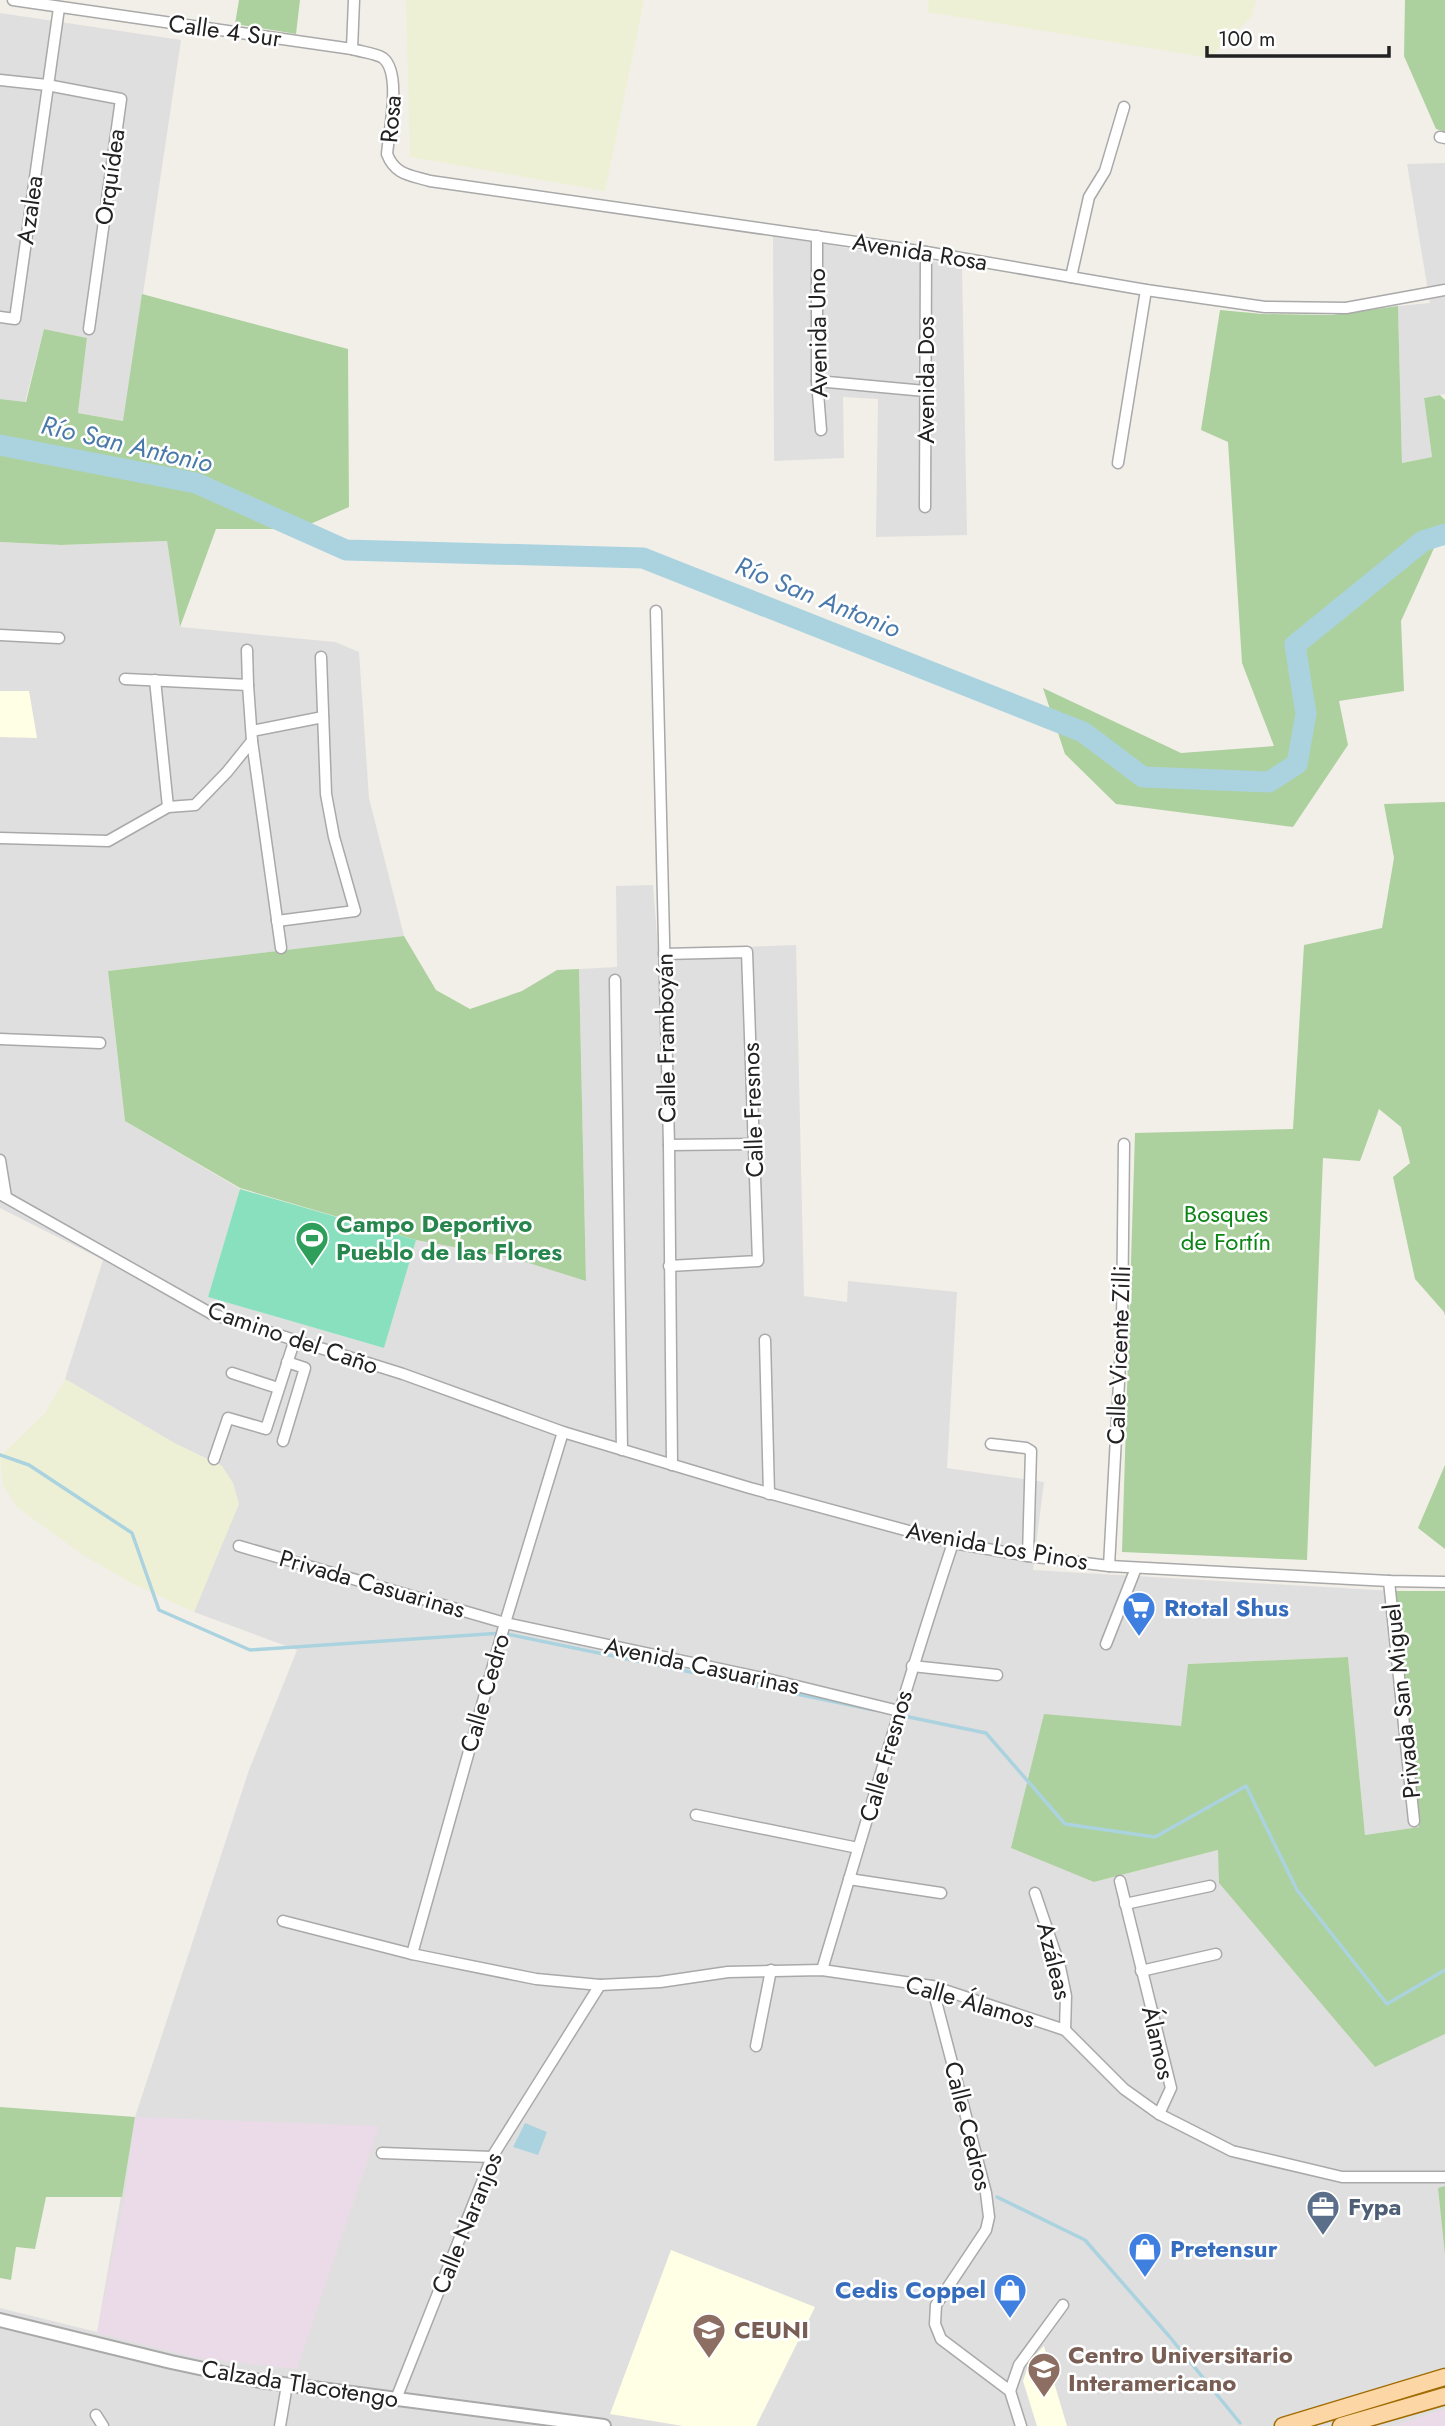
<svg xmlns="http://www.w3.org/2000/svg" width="1445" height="2426" viewBox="0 0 1445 2426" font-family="Jost,sans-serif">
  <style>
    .residential { fill: #e0dfdf }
    .industrial { fill: #ebdbe8 }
    .education { fill: #ffffe5 }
    .farmland { fill: #eef0d5 }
    .forest { fill: #add19e }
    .pitch { fill: #88e0be }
    .water { fill: #aad3df }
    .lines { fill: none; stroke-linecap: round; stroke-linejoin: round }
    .stream { stroke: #aad3df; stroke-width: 3.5 }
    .river { stroke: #aad3df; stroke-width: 21 }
    .minor-casing { stroke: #a9a9a9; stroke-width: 13 }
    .tertiary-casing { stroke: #a9a9a9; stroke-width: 16 }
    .primary-casing { stroke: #a06b00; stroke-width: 19 }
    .minor { stroke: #fff; stroke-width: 10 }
    .tertiary { stroke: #fff; stroke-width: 12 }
    .primary { stroke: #fcd6a4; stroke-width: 16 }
    .labels { text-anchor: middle; stroke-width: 5; stroke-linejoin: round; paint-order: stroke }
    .street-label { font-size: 24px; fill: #222; stroke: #fff }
    .park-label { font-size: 24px; fill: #0c8416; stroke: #fff }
    .leisure-label { font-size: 24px; font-weight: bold; fill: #27864d; stroke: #fff; text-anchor: start }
    .shop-label { font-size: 24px; font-weight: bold; fill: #366cbe; stroke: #fff; text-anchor: start }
    .service-label { font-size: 24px; font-weight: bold; fill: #4e5e75; stroke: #fff; text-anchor: start }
    .education-label { font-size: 24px; font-weight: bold; fill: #785e54; stroke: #fff; text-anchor: start }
    .water-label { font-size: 26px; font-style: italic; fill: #4a7aab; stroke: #fff }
  </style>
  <rect width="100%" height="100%" fill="#f2efe9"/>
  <g class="residential">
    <polygon points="0,13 181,40 124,421 78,413 87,338 44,329 25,402 0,399"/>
    <polygon points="1445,163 1445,394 1424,398 1432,457 1402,463 1398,306 1430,303 1407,164"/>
    <polygon points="773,236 962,266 967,535 876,537 878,399 843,397 844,458 774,461"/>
    <polygon points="167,541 180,627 335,642 359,652 369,798 404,936 108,971 125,1121 240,1189 208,1297 384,1348 416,1240 516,1259 586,1280 579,969 617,967 616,886 653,885 658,950 796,945 804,1296 847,1302 848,1281 957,1292 947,1468 1044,1482 1033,1570 1393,1591 1419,1827 1365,1835 1348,1657 1189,1664 1181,1726 1094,1882 1218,1850 1374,2066 1445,2034 1445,2426 0,2426 0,2308 97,2332 135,2117 249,1770 297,1650 194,1612 238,1504 222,1466 176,1444 65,1379 103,1260 0,1208 0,542 61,545"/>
  </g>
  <g class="industrial">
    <polygon points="135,2117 379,2126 297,2369 197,2358 97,2333 125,2196"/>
    <polygon points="1445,2409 1445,2426 1393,2426"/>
  </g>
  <g class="education">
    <polygon points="0,691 29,691 37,738 0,737"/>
    <polygon points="671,2250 815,2307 756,2426 683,2426 610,2414"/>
    <polygon points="1044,2346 1051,2372 1067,2426 1037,2426 1023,2381 1030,2360"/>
  </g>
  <g class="farmland">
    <polygon points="406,0 644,0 605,191 410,157"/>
    <polygon points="929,0 1256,0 1252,16 1210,58 927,12"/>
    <polygon points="65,1379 176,1444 222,1466 233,1483 239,1504 194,1612 131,1583 83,1555 17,1507 3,1485 0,1457 45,1413"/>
  </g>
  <g class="forest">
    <polygon points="239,0 300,0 296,34 235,24"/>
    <polygon points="1405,0 1445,0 1445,132 1436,129 1404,56"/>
    <polygon points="142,294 348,349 349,507 299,529 216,529 180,627 167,541 61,545 0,542 0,399 26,402 44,329 87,338 78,413 123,421"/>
    <polygon points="1398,306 1402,463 1432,457 1424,398 1440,395 1445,400 1445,545 1435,546 1401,621 1404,691 1339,701 1348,745 1293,827 1116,804 1065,754 1043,688 1181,753 1274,746 1242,663 1228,442 1201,430 1220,310 1263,314 1332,315"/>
    <polygon points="1445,802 1445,1316 1444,1312 1415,1279 1393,1177 1410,1163 1401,1127 1379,1109 1360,1161 1323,1158 1307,1560 1122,1552 1135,1133 1293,1129 1304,945 1382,928 1394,858 1384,804"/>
    <polygon points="404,936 436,990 470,1009 522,991 557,970 579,969 586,1281 516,1259 416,1240 240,1188 125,1121 108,971"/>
    <polygon points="1445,1465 1445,1549 1418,1528"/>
    <polygon points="1393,1591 1445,1591 1445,2034 1375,2067 1219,1883 1218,1850 1094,1882 1011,1848 1044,1714 1181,1726 1188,1664 1348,1657 1365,1835 1419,1827"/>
    <polygon points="0,2107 135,2117 122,2197 46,2197 35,2249 16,2247 11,2280 0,2278"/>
    <polygon points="1445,2186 1445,2255 1438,2188"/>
  </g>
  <polygon class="pitch" points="240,1189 416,1240 384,1348 208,1297"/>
  <polygon class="water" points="525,2123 547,2132 538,2155 513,2147"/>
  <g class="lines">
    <g class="stream">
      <polyline points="0,1455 29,1465 132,1533 159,1610 250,1650 502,1633 874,1710"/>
      <polyline points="899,1715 986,1733 1065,1824 1155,1837 1246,1786 1297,1890 1387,2004 1445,1970"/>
      <polyline points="997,2197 1085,2240 1169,2336 1240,2423"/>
    </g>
    <polyline class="river" points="0,445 196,483 346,550 643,558 1083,732 1143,777 1269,782 1297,764 1306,714 1295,645 1423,541 1445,534"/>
    <defs>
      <g id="minor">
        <path d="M13,0l339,49c9,3 24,4 31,9 19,15 6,73 4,96 8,21 23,21 43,27l496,71 220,38 119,17 81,1 99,-18"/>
        <polyline points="352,49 354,0"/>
        <polyline points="0,80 47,85 121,99 89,329"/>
        <polyline points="1440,137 1445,138"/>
        <polyline points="817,236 817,381 821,430"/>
        <polyline points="1071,277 1089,197 1105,171 1124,107"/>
        <polyline points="0,317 15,319 59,8"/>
        <polyline points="817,381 925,391"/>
        <polyline points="1118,463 1146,290"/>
        <polyline points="925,507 926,252"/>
        <polyline points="656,611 669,1145 672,1465"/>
        <polyline points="0,635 59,638"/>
        <polyline points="125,679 248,685 247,650"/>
        <polyline points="155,680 168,807"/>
        <polyline points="248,685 252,741 281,948"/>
        <polyline points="252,731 323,717"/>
        <polyline points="0,838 108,841 168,807 195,805 227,772 252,741"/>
        <polyline points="277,921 355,911 334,837 326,794 321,657"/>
        <polyline points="664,954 747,952 758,1261 669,1266"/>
        <polyline points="615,980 622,1450"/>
        <polyline points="0,1039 100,1043"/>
        <polyline points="669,1145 755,1144"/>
        <polyline points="0,1160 6,1197"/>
        <polyline points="0,1194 212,1314 403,1374 563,1432 750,1488 953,1543 1028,1556 1109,1566 1389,1581 1445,1582"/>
        <polyline points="765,1340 769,1494"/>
        <polyline points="232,1373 278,1388"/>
        <polyline points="283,1441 305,1368 287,1362"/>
        <polyline points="991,1444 1026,1448 1031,1451 1028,1556"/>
        <polyline points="214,1459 228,1418 266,1429 294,1342"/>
        <polyline points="239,1546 505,1623 772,1680 899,1711"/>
        <polyline points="1109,1566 1122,1327 1124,1144"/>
        <polyline points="1389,1581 1414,1821"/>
        <polyline points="1106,1644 1136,1568"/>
        <polyline points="912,1666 997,1675"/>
        <polyline points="696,1815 858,1848"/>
        <polyline points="849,1879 941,1893"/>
        <polyline points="1120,1881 1171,2088 1159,2114"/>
        <polyline points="1035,1893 1060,1967 1066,1996 1065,2030"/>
        <polyline points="1125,1904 1210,1886"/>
        <polyline points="283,1921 412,1954 536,1979 600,1985 660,1982 728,1972 822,1970 932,1986 1065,2030 1124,2089 1159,2114 1232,2151 1342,2177 1445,2177"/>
        <polyline points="412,1954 505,1623 563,1432"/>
        <path d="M822,1970c43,-143 84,-286 131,-427"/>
        <polyline points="1141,1971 1216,1954"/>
        <polyline points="932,1986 986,2193 989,2217 986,2230 936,2305 935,2324 941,2339 1010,2391 1021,2426"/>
        <polyline points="756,2046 771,1970"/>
        <polyline points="382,2153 492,2157"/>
        <polyline points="1010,2391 1019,2365 1063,2305"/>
        <polyline points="396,2399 492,2157 600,1985"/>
        <polyline points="96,2415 103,2426"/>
        <polyline points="280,2426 287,2385"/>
      </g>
      <polyline id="tertiary" points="0,2320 171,2362 260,2381 604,2426"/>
      <g id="primary">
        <polyline points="1283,2426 1445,2377"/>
        <polyline points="1341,2426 1445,2396"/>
      </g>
    </defs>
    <use href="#minor" class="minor-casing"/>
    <use href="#tertiary" class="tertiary-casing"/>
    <use href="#primary" class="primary-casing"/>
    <use href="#minor" class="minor"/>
    <use href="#tertiary" class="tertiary"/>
    <use href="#primary" class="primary"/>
  </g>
  <defs>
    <symbol id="stadium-pin" viewBox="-11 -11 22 30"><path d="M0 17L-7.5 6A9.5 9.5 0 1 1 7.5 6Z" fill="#2e9e5b" stroke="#fff"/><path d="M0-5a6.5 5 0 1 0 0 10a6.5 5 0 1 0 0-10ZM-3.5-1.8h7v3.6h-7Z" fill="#fff"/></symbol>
    <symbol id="supermarket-pin" viewBox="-11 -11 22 30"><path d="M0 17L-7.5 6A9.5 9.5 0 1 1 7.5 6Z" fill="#3f7fe0" stroke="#fff"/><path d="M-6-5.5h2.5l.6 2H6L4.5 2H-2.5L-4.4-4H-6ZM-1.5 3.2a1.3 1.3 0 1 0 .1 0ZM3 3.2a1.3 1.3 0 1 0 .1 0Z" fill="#fff"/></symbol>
    <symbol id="office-pin" viewBox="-11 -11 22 30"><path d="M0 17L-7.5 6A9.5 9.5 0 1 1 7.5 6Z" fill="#5c6f8a" stroke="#fff"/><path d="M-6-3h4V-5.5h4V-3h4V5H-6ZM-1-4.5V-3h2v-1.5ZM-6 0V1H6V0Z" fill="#fff"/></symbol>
    <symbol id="shop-pin" viewBox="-11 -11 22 30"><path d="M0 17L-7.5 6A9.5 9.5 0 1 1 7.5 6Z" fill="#3f7fe0" stroke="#fff"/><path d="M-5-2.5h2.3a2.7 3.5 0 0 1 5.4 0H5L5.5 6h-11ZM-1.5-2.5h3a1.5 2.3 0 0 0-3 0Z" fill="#fff"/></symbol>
    <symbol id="university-pin" viewBox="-11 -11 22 30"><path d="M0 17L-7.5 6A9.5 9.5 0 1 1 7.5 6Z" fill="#8d6e63" stroke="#fff"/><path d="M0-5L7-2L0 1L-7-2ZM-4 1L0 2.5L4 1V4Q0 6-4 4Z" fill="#fff"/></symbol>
  </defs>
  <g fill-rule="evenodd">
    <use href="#stadium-pin" x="293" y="1219" width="38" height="52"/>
    <use href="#supermarket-pin" x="1120" y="1589" width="38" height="52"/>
    <use href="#office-pin" x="1304" y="2188" width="38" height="52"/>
    <use href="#shop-pin" x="1126" y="2230" width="38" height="52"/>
    <use href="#shop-pin" x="991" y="2271" width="38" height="52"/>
    <use href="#university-pin" x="690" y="2311" width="38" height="52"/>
    <use href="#university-pin" x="1025" y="2350" width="38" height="52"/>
  </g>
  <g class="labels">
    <g class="street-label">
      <text transform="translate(225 31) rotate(8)" y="8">Calle 4 Sur</text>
      <text transform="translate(391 119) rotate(-85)" y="8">Rosa</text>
      <text transform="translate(110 177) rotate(-82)" y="8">Orquídea</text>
      <text transform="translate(30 210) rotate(-82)" y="8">Azalea</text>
      <text transform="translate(920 252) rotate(9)" y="8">Avenida Rosa</text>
      <text transform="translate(818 333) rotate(-91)" y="8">Avenida Uno</text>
      <text transform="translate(926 380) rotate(-90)" y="8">Avenida Dos</text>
      <text transform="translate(666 1038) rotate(-91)" y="8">Calle Framboyán</text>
      <text transform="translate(753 1110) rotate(-92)" y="8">Calle Fresnos</text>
      <text transform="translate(293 1338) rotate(19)" y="8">Camino del Caño</text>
      <text transform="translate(1119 1355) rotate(-88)" y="8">Calle Vicente Zilli</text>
      <text transform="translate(997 1546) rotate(10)" y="8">Avenida Los Pinos</text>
      <text transform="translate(372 1584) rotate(16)" y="8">Privada Casuarinas</text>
      <text transform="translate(702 1666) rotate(12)" y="8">Avenida Casuarinas</text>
      <text transform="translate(485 1693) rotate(-74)" y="8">Calle Cedro</text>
      <text transform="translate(1402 1701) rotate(-96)" y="8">Privada San Miguel</text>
      <text transform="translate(886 1756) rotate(-74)" y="8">Calle Fresnos</text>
      <text transform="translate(1054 1961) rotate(76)" y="8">Azáleas</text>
      <text transform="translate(970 2002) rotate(16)" y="8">Calle Álamos</text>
      <text transform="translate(1158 2043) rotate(77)" y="8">Álamos</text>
      <text transform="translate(968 2126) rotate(76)" y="8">Calle Cedros</text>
      <text transform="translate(467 2223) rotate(-68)" y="8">Calle Naranjos</text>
      <text transform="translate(300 2384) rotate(9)" y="8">Calzada Tlacotengo</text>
    </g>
    <g class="park-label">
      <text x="1226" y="1222">Bosques<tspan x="1226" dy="28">de Fortín</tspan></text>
    </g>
    <g class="leisure-label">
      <text x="336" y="1232">Campo Deportivo<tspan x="336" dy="28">Pueblo de las Flores</tspan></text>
    </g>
    <g class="shop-label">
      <text x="1164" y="1616">Rtotal Shus</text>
      <text x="1170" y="2257">Pretensur</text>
      <text x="986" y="2298" text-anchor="end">Cedis Coppel</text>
    </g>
    <g class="service-label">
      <text x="1348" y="2215">Fypa</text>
    </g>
    <g class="education-label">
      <text x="734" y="2338">CEUNI</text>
      <text x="1068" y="2363">Centro Universitario<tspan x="1068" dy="28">Interamericano</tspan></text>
    </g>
    <g class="water-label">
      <text transform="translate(127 444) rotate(13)" y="9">Río San Antonio</text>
      <text transform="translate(818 597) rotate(22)" y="9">Río San Antonio</text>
    </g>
  </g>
  <path d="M1207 46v10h182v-10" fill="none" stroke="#222222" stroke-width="3.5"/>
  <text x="1218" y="46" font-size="21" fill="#222222" stroke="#ffffff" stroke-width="5" paint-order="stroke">100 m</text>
</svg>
